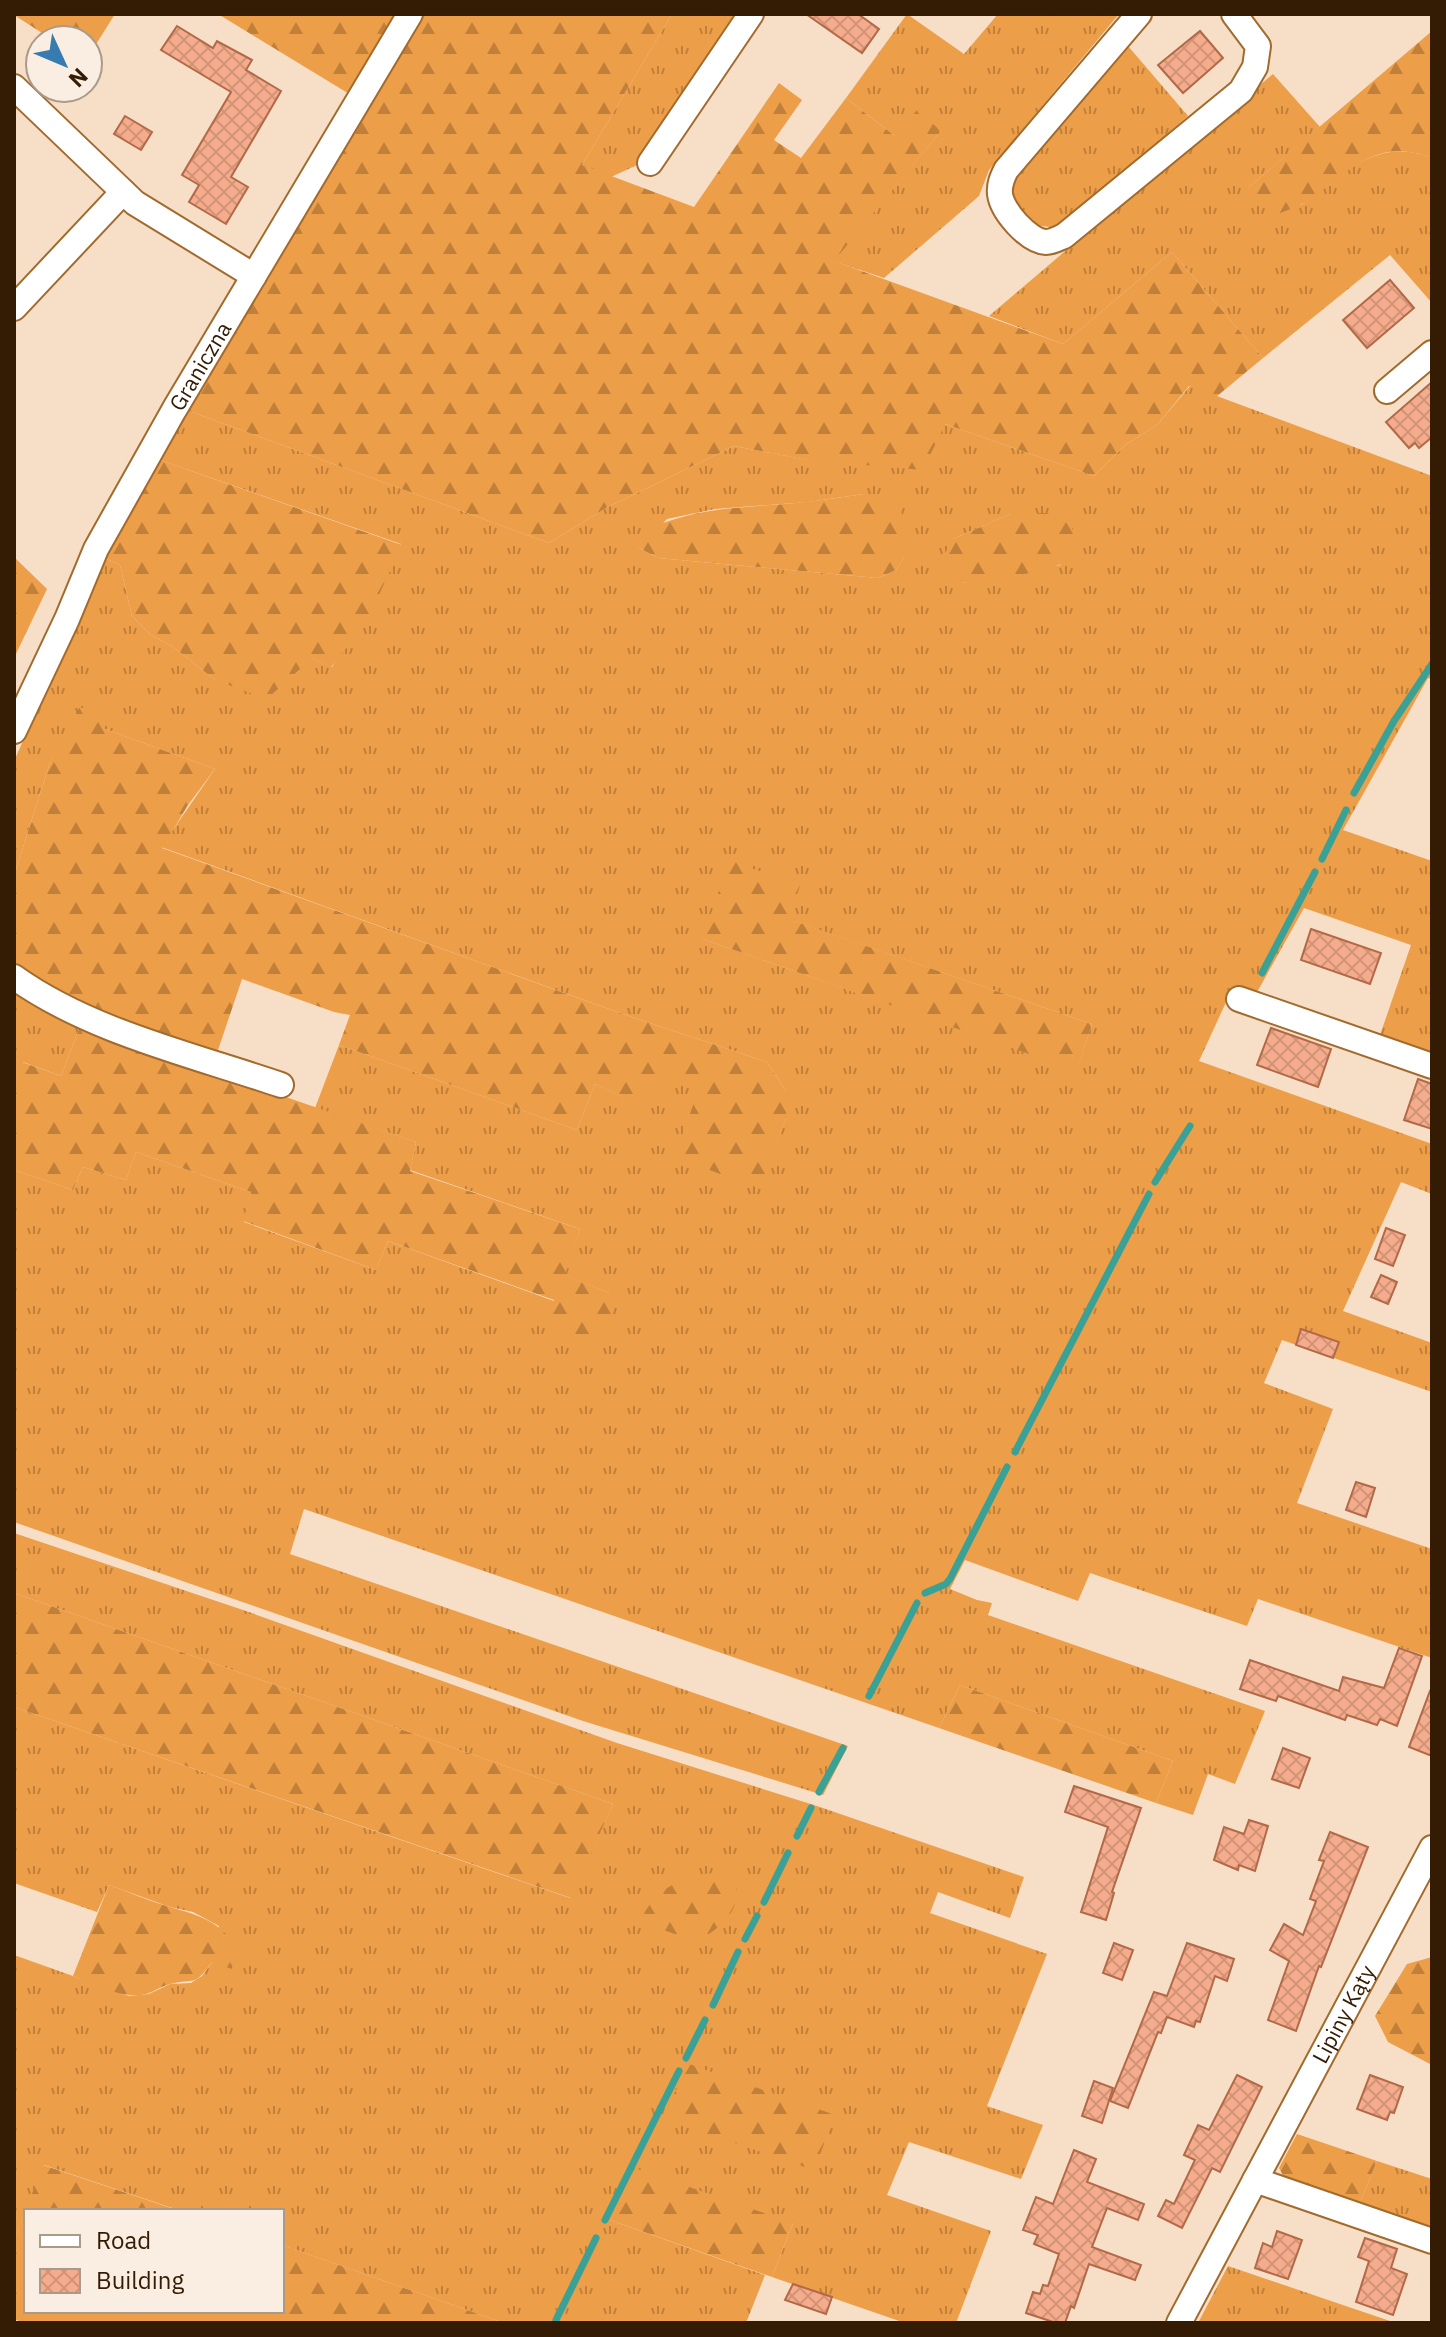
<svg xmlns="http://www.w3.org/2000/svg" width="1446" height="2337" viewBox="0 0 1446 2337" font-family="'IBM Plex Sans',sans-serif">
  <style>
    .grass { fill: url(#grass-tufts); fill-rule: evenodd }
    .forest { fill: url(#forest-firs) }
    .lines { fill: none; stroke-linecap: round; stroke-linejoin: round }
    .stream { stroke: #39a196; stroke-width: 7 }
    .building { fill: url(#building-cross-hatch); stroke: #b26948; stroke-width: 2 }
    .minor-casing { stroke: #a26a2d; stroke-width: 28 }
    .minor { stroke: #fff; stroke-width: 24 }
    .labels { text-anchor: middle; stroke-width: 6; stroke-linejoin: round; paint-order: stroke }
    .street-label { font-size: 22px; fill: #331c03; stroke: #faeee2 }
  </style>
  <defs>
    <pattern id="grass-tufts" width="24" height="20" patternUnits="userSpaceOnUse" patternTransform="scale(2)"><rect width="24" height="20" fill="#ed9e48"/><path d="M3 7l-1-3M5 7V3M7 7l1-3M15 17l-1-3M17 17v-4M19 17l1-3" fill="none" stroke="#c1803a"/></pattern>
    <pattern id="forest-firs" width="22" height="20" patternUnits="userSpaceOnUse" patternTransform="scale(2)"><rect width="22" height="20" fill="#ed9e48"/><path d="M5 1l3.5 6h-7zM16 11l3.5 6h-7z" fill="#c1803a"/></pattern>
    <pattern id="building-cross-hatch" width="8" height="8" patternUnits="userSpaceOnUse" patternTransform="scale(2)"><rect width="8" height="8" fill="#f4ac8c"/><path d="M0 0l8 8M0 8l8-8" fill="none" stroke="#d29377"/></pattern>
  </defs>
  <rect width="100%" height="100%" fill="#f7dec6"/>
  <g class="grass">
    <polygon points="672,14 740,14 650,153 637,165 611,177 582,165"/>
    <polygon points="907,14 964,54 998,14 1119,14 989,170 979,196 884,278 833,261 941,131 895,136 846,98"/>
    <polygon points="1128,46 1188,116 1058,228 1034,225 1014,201 1012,183"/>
    <path d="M1273,74l47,53 -71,60 52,18c43,-30 74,-69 131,-47v145l-42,-48 -127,103 -91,-106 -109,92 -74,-28z"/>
    <path d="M1190,386l242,90v203l-4,-1 -85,152 89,31v195l-53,-18 32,-93 -107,-37 -48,86 -23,-7 -34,74 233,83v50l-31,-12 -58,129 89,32v49l-150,-52 -18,43 69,26 -36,94 135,46v109l-174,-59 -11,27 -157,-53 -12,28 -113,-41 -15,29 27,11 15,3 -4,12 277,96 -30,73 -27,-10 -15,41 -37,-12 17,-42 -213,-76 -21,43 -635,-219 -14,45 558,192 -25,49 -240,-74 -569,-199v-352l59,20 10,-23 43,13 10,-28 115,40 -7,30 132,48 12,-29 166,60 55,-8 -45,-18 16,-46 -170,-59 6,-28 -101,-34 24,-63 238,85 18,-46 45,21 17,-32 42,15 61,101 26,-71v-27l-19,-29 -147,-49 -459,-166 54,-78 -110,-40 -49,23 -6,10 -36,114v-115l91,-203 15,7 12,51 19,19 21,11 43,34 97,-22 20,9 69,-123 -241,-84 29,-49 360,132 57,-35 128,-62 74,14 137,-36 149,52 31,-31 32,-20zM864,494l40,63 -8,13 -18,8 -220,-20 -19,-10 28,-29 48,-10 93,-7zM1010,514l51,51 -99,18 -9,-44zM787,919l305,105 -15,46 -374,-131z"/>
    <polygon points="14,986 80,1026 61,1076 23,1062 14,1079"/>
    <polygon points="14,1533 243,1610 617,1743 817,1806 1024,1877 1010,1918 938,1892 930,1913 1047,1954 987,2106 1043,2125 1021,2179 909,2142 887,2195 991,2231 956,2323 905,2323 772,2277 793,2223 610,2220 765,2275 746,2323 504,2323 282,2245 282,2211 181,2211 44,2165 14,2240 14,1955 129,1996 149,1994 170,1984 191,1983 202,1976 212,1962 219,1926 193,1912 170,1907 109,1885 97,1912 14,1883 14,1707 570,1898 613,1804 14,1593"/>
    <polygon points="1377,2161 1432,2179 1432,2227 1360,2203"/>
    <polygon points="1228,2266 1390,2321 1395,2323 1198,2323"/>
  </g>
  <g class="forest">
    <polygon points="115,14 88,57 88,40 53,40 14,15"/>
    <polygon points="218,14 398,14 351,95"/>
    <polygon points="423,14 672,14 582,165 694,207 779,83 802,100 774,140 801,158 846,98 895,136 917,110 941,131 834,261 1063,344 1172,252 1263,358 1216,397 1189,386 1157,425 1125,445 1094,476 945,424 923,470 807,460 734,446 606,508 549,543 189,411"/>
    <path d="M1432,31v127c-59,-23 -84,17 -128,45 -9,5 -20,8 -29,12l-26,-28z"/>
    <polygon points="160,460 402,545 365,625 331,667 312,658 267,699 215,680 172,646 151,635 132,616 120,565 105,558"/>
    <path d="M864,494h15l17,6 13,31 -5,26 -8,13 -18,8 -220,-20 -19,-10 2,-15c49,-26 100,-25 154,-30 23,-2 46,-6 69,-9z"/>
    <path d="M1045,513c22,4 29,16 38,35 -15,26 -92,30 -121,35l-17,-12v-18l8,-14 57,-25z"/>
    <polygon points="14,557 47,589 14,658"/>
    <polygon points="93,707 104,718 105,729 215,769 188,805 162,848 620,1013 767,1062 786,1091 786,1118 761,1189 674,1157 699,1089 658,1074 641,1106 595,1084 577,1130 339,1045 350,1015 334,1012 242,979 216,1056 113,1017 14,970 14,876 50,762 79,708"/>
    <polygon points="729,860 800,886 788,919 1092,1024 1077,1071 703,939"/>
    <polygon points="80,1026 416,1142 410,1171 580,1229 565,1275 609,1293 615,1306 599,1350 548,1330 554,1300 388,1241 376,1270 243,1221 251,1192 136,1152 126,1180 83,1167 73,1190 14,1170 14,1079 22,1062 61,1076"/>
    <polygon points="14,1593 613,1804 571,1898 14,1707"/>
    <polygon points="960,1685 1173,1761 1156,1803 939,1728"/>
    <path d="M717,1873l19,12c5,28 -17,42 -38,57l-58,-20c13,-32 43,-48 77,-49z"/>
    <path d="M109,1885c20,7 40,16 61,22 27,8 48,13 65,38l-3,24 -20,-7c-20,27 -16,15 -42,22 -9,2 -16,8 -24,10 -24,6 -50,-10 -73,-18z"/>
    <polygon points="1432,1957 1432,2065 1388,2042 1375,2016 1407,1964"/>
    <polygon points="689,2064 835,2115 814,2170 662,2118"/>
    <polygon points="1297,2134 1377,2161 1360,2203 1346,2206 1286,2181 1279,2168"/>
    <polygon points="43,2165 180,2211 26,2211 26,2311 282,2311 282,2245 504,2323 24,2323 14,2319 14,2240"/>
    <polygon points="635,2168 793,2223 772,2277 610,2220"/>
  </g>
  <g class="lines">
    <g class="stream">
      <polyline points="1354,793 1394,721 1432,664"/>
      <polyline points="1322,859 1346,810"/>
      <polyline points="1262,973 1315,872"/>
      <polyline points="1155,1182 1190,1126"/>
      <polyline points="1015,1452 1149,1194"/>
      <polyline points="925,1593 946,1584 950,1579 1007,1467"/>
      <polyline points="869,1696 917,1603"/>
      <polyline points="819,1792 843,1748"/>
      <polyline points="797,1836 811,1808"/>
      <polyline points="764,1902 788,1853"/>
      <polyline points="745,1939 757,1916"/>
      <polyline points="713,2005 738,1952"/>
      <polyline points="686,2058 705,2020"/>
      <polyline points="605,2220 679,2071"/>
      <polyline points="556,2320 596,2238"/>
    </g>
  </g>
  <g class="building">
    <polygon points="806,14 858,14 879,29 862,53"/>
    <polygon points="177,26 213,48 217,41 252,60 246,70 281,91 231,177 248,187 226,224 189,202 199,185 182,175 231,92 161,50"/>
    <polygon points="1200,31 1223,58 1183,93 1158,65"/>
    <polygon points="125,116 152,132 141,150 114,134"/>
    <polygon points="1390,280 1414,308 1367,348 1343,320"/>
    <polygon points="1432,382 1432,437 1419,448 1415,443 1409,448 1386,422"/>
    <polygon points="1311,929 1381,953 1370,984 1301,960"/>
    <polygon points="1271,1028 1331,1049 1318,1087 1257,1065"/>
    <polygon points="1418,1079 1432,1084 1432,1129 1404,1120"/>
    <polygon points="1386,1228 1405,1235 1393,1266 1375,1259"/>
    <polygon points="1381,1275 1397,1282 1388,1304 1371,1297"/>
    <polygon points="1301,1329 1339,1342 1333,1358 1296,1345"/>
    <polygon points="1356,1482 1375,1488 1366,1517 1346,1510"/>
    <polygon points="1399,1648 1422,1656 1397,1726 1380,1719 1377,1725 1347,1715 1345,1720 1278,1696 1276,1701 1240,1689 1250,1660 1339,1691 1343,1677 1384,1688"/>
    <polygon points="1430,1691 1432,1692 1432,1756 1409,1747"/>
    <polygon points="1283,1748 1310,1758 1299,1788 1272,1779"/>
    <polygon points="1074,1786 1141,1808 1112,1892 1114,1893 1106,1920 1081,1912 1108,1827 1065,1812"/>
    <polygon points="1249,1820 1268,1826 1255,1871 1239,1865 1238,1870 1214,1860 1224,1827 1244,1834"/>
    <polygon points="1330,1832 1368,1847 1321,1967 1319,1966 1296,2031 1268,2020 1289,1961 1270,1950 1284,1924 1303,1935 1316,1901 1310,1899 1324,1861 1319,1860"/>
    <polygon points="1114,1943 1133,1950 1122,1980 1103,1973"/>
    <polygon points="1187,1943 1234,1959 1227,1981 1215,1976 1200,2022 1196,2021 1194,2027 1167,2017 1161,2033 1158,2032 1128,2108 1110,2101 1154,1992 1167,1996"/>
    <polygon points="1237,2075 1262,2087 1220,2172 1212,2168 1182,2228 1158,2216 1166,2200 1174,2204 1195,2160 1184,2155 1198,2125 1209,2130"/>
    <polygon points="1370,2075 1403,2087 1394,2113 1390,2112 1387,2120 1357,2109"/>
    <polygon points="1094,2081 1113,2088 1102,2123 1082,2116"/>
    <polygon points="1074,2150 1096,2159 1087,2182 1144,2204 1138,2220 1107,2208 1092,2247 1141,2265 1135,2280 1089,2264 1074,2308 1071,2306 1065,2323 1056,2323 1026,2313 1033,2292 1040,2294 1043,2285 1048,2286 1059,2254 1034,2244 1038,2235 1023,2230 1036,2197 1053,2204"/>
    <polygon points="1277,2231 1302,2240 1288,2279 1255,2268 1263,2243 1272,2247"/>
    <polygon points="1365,2238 1397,2249 1391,2268 1407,2274 1393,2315 1356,2302 1369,2261 1358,2257"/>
    <polygon points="793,2284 832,2297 826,2314 785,2300"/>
  </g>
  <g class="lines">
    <defs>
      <g id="minor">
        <path d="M1139,14l-133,156c-4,8 -7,15 -6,24 2,17 28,47 46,48 6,0 13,-4 18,-6l177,-145 14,-24 3,-21 -24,-32"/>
        <polyline points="14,87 135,203 254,276"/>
        <polyline points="650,163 751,14"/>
        <polyline points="14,308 123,192"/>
        <polyline points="1387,391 1432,353"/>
        <path id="s1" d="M14,731l53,-112 29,-70 78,-139 236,-396"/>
        <path d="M14,977c75,54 179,78 267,108"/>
        <polyline points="1239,999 1432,1066"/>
        <polyline points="1255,2180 1432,2241"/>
        <path id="s2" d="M1179,2323l253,-475"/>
      </g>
    </defs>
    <use href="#minor" class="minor-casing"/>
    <use href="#minor" class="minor"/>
  </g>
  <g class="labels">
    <g class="street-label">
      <text dy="8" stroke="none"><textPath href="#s1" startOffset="410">Graniczna</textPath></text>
      <text dy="8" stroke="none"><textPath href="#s2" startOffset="350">Lipiny Kąty</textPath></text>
    </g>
  </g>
  <rect width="1446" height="2337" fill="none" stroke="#331c03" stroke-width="32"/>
  <rect x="24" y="2209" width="260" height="104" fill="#faeee2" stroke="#aa9a89" stroke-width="2"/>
  <rect x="40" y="2235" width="40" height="12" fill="#ffffff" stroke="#aa9a89" stroke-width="2"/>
  <text x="96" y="2249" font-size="24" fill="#331c03">Road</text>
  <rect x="40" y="2269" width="40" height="24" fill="url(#building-cross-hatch)" stroke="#aa9a89" stroke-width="2"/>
  <text x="96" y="2289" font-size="24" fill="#331c03">Building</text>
  <g transform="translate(64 64) rotate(134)"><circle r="38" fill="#faeee2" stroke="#aa9a89" stroke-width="2"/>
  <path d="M0-6L14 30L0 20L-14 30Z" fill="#377cb1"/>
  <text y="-12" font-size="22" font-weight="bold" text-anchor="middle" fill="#331c03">N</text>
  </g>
</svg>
